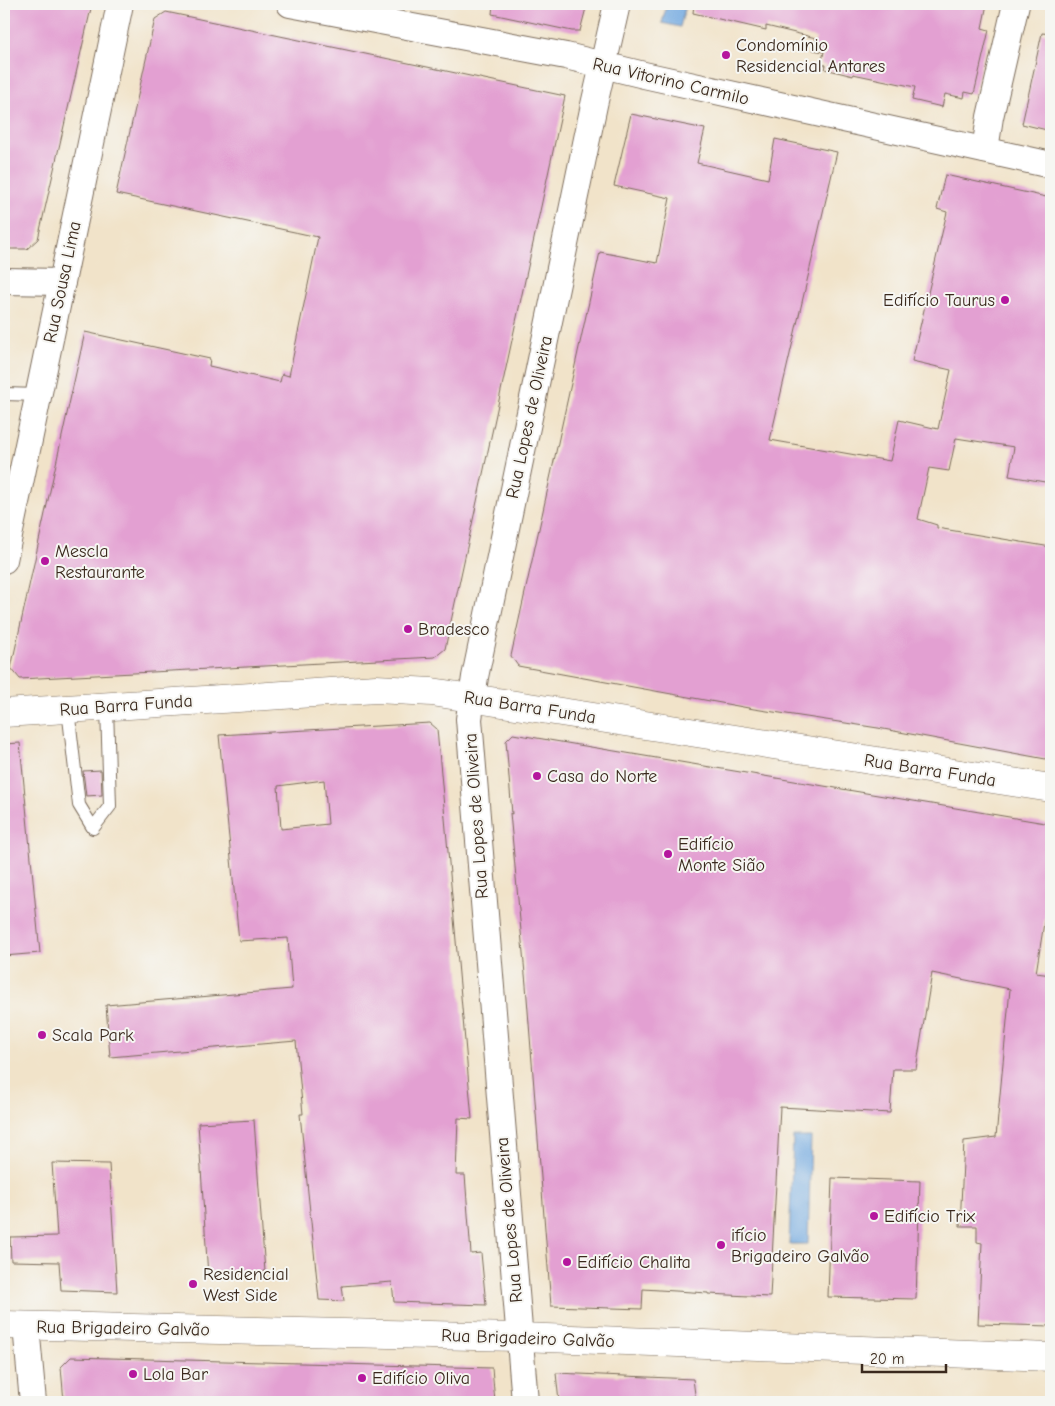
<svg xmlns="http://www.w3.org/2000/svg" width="1055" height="1406" viewBox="0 0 1055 1406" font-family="'Comic Neue',sans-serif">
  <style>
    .water { fill: #72a9e0; stroke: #566a7f }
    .building { fill: #e3a0d2; fill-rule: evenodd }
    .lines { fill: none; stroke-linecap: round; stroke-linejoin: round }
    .service-casing { stroke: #7b6b5a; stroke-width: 14 }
    .minor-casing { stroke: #7b6b5a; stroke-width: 28 }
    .tertiary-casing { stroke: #7b6b5a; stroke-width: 29 }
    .service { stroke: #fff; stroke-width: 12 }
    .minor { stroke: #fff; stroke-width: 26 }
    .tertiary { stroke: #fff; stroke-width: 28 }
    .poi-dot { fill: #b5179e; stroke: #f6f6f2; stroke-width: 2 }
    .labels { text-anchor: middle; stroke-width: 4; stroke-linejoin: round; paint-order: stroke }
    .poi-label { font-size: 18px; fill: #3b2a1e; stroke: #f6f6f2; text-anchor: start }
    .street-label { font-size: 18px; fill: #3b2a1e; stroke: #f6f6f2 }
  </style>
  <rect width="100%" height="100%" fill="#f6f6f2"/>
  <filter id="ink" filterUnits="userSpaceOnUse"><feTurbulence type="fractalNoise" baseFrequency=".02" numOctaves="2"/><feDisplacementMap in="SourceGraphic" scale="10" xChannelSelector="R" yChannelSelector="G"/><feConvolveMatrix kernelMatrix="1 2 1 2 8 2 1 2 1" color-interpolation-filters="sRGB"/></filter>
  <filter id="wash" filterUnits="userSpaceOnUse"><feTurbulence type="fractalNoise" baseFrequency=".0096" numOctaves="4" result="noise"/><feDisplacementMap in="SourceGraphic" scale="20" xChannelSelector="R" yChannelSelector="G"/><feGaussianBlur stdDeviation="1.12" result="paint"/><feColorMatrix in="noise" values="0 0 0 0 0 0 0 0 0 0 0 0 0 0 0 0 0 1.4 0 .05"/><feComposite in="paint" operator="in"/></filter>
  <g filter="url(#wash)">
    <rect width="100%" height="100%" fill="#f1e3c9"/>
    <g class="water">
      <polygon points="667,4 686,4 680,27 662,23"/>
      <polygon points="793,1137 811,1137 808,1244 789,1244"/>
    </g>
    <g id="blocks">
      <g class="building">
        <polygon points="4,4 92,4 38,239 27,249 4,249"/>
        <polygon points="493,4 587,4 580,31 572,31 492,14"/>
        <polygon points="694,4 987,4 982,28 989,30 974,94 965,92 964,98 945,94 942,107 912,100 915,87 853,74 853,76 825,69 826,65 821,64 824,52 813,50 816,38 766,26 766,30 693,13"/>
        <polygon points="166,12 565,96 445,649 435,657 20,679 11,668 85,332 210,359 209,366 280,382 282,374 289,376 318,237 116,194 155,19"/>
        <polygon points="1042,33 1051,34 1051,131 1022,124"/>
        <polygon points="631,114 705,129 697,163 768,179 775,139 837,152 770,440 890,461 899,420 938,429 951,370 912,361 947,212 937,209 945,175 1051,198 1051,483 1009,476 1014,447 956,438 949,471 929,468 918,519 937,525 937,528 1051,547 1051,760 878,728 754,709 518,666 511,656 600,252 657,263 670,198 614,186"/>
        <path d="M430,723l7,6 35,390 -14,-1 -2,57h9l6,79 10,-1 5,52 -92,-3 -2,-20 -50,4 2,15 -25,-1 -19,-186h3l-7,-73 -186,16 -4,-52 186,-16 -4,-51 -49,3 -20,-206zM324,780l4,44 -47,5 -3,-43z"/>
        <polygon points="513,734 1051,824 1051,879 1036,973 1051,975 1051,1326 978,1324 982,1243 977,1242 977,1226 960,1226 964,1141 996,1137 1010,989 932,973 916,1069 893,1069 890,1113 780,1107 770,1297 708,1294 708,1293 643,1289 642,1309 551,1306 526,985 510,813 512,814 506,741"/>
        <polygon points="20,743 40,953 4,956 4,744"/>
        <polygon points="101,770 102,795 86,796 83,771"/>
        <polygon points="254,1120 265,1272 208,1276 198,1123"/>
        <polygon points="52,1163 109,1164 117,1292 61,1290 59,1262 11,1261 10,1237 57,1236"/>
        <polygon points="832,1178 920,1181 916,1299 828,1297"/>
        <polygon points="71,1357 492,1368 495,1402 64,1402 61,1367"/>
        <polygon points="556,1373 693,1379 696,1402 559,1402"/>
      </g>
    </g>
  </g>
  <g filter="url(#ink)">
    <use href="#blocks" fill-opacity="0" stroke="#7b6b5a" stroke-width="1"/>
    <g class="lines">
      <defs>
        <g id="service">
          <polyline points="4,394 38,395"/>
          <polyline points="68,709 79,805 93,828 110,806 107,707"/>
        </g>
        <g id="minor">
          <polyline points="290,4 566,56 644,75 1051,165"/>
          <polyline points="985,150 990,117 1016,4"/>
          <polyline points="4,281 62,282"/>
          <polyline points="4,560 120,4"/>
          <polyline points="26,1326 33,1402"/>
          <polyline points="525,1402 469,719 475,677 594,105 617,4"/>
        </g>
        <g id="tertiary">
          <polyline points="4,713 376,689 432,692 1051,788"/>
          <polyline points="4,1325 520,1337 1051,1357"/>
        </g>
      </defs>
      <use href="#service" class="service-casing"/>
      <use href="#minor" class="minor-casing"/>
      <use href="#tertiary" class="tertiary-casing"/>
      <use href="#service" class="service"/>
      <use href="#minor" class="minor"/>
      <use href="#tertiary" class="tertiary"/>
    </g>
  </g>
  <g class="poi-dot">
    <circle cx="726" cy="55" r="5"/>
    <circle cx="1005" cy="300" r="5"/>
    <circle cx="45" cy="561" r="5"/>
    <circle cx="408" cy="629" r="5"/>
    <circle cx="537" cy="776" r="5"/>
    <circle cx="668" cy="854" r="5"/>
    <circle cx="42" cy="1035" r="5"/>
    <circle cx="874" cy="1216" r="5"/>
    <circle cx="721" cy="1245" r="5"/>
    <circle cx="567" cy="1262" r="5"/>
    <circle cx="193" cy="1284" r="5"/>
    <circle cx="133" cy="1374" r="5"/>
    <circle cx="362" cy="1378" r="5"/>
  </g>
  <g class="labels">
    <g class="poi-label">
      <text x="736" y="51">Condomínio<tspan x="736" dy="21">Residencial Antares</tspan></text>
      <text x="995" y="306" text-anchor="end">Edifício Taurus</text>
      <text x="55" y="557">Mescla<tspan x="55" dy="21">Restaurante</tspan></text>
      <text x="418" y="635">Bradesco</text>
      <text x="547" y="782">Casa do Norte</text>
      <text x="678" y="850">Edifício<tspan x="678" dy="21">Monte Sião</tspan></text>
      <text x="52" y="1041">Scala Park</text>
      <text x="884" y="1222">Edifício Trix</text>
      <text x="731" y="1241">ifício<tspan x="731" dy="21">Brigadeiro Galvão</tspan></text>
      <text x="577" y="1268">Edifício Chalita</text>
      <text x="203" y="1280">Residencial<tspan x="203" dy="21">West Side</tspan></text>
      <text x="143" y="1380">Lola Bar</text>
      <text x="372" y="1384">Edifício Oliva</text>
    </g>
    <g class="street-label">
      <text transform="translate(671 81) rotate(13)" y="6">Rua Vitorino Carmilo</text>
      <text transform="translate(62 282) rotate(-78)" y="6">Rua Sousa Lima</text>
      <text transform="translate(529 417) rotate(-78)" y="6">Rua Lopes de Oliveira</text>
      <text transform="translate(126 705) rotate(-4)" y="6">Rua Barra Funda</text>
      <text transform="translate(530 707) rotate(9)" y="6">Rua Barra Funda</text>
      <text transform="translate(930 770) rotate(9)" y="6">Rua Barra Funda</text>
      <text transform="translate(476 816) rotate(-94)" y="6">Rua Lopes de Oliveira</text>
      <text transform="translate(509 1220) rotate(-95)" y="6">Rua Lopes de Oliveira</text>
      <text transform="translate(123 1328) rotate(1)" y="6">Rua Brigadeiro Galvão</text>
      <text transform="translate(528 1338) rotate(2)" y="6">Rua Brigadeiro Galvão</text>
    </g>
  </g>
  <rect width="1055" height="1406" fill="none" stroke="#f6f6f2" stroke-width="20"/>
  <path d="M862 1364v8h84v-8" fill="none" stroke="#3b2a1e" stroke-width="2.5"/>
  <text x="870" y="1364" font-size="15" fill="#3b2a1e" stroke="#f6f6f2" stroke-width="4" paint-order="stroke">20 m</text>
</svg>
